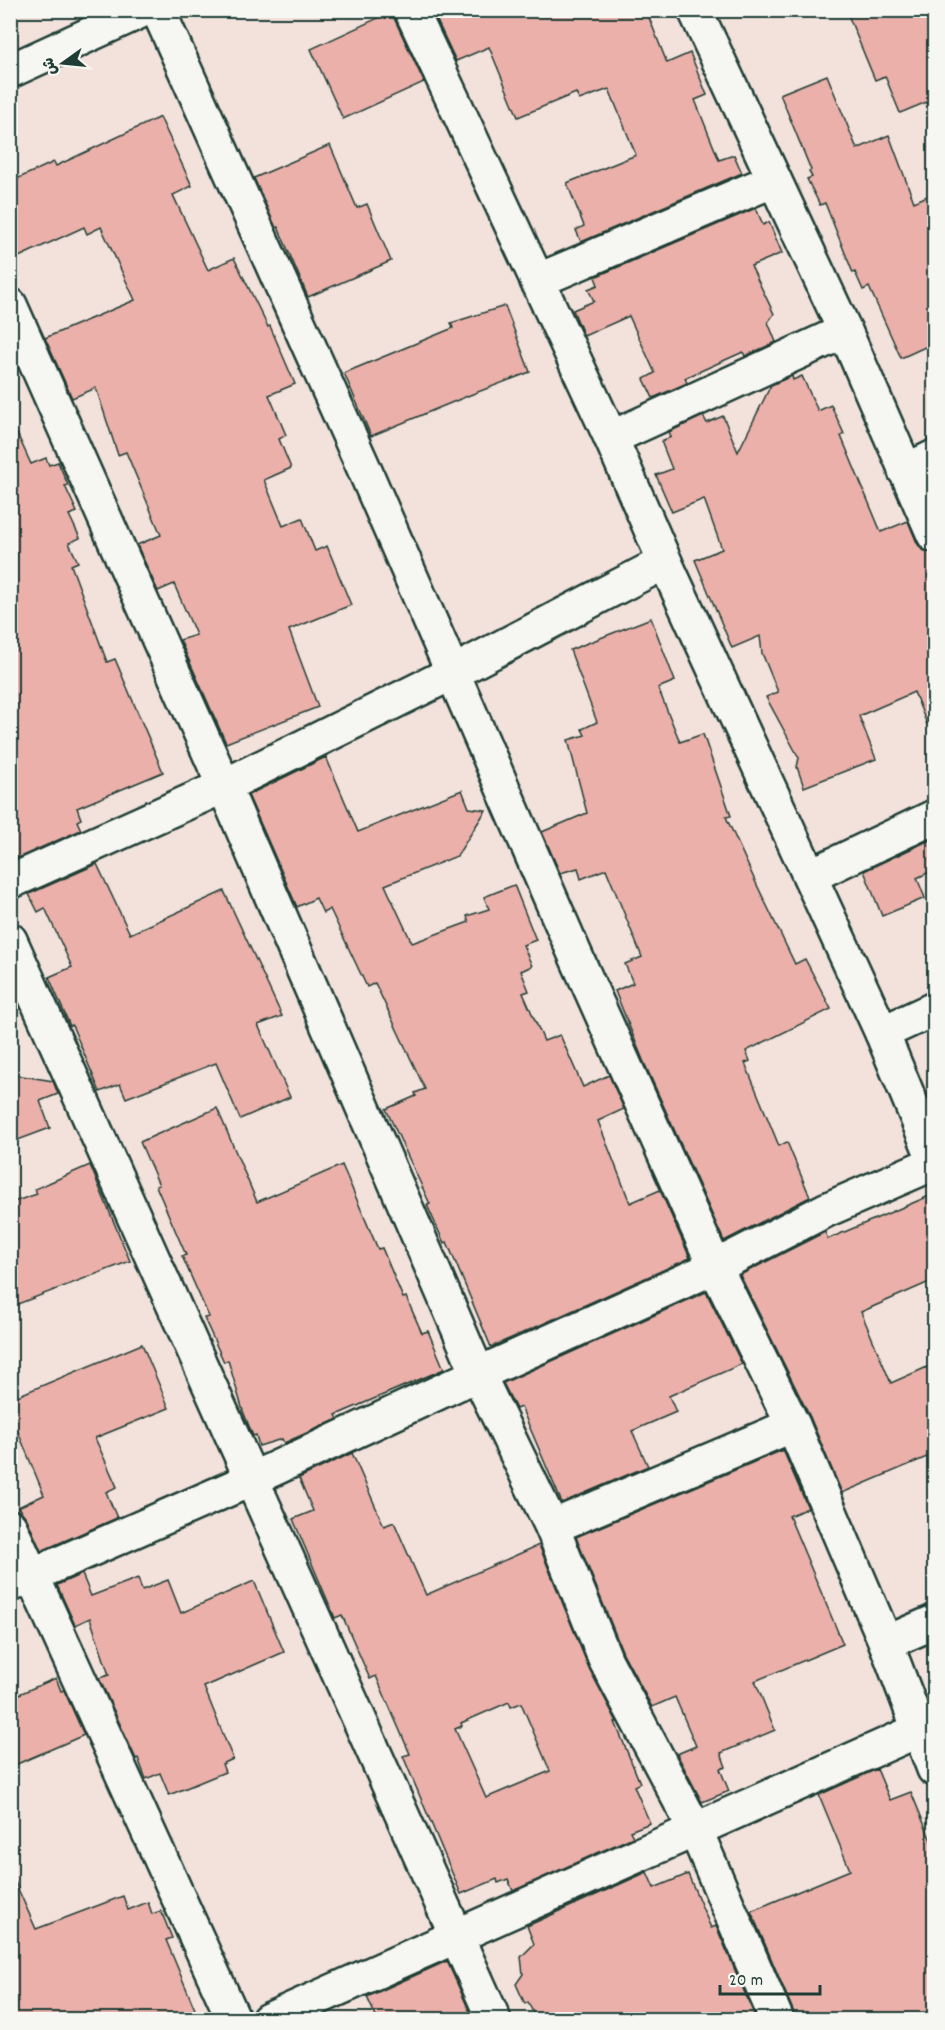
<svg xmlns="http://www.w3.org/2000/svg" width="945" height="2030" viewBox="0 0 945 2030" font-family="Dekko,'Playpen Sans Arabic',sans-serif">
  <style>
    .building { fill: #ebb0a9; stroke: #1f3d34; stroke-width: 1.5; fill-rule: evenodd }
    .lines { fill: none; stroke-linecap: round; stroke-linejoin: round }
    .minor-casing { stroke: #1f3d34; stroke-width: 38 }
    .tertiary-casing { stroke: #1f3d34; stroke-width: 38 }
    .minor { stroke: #f6f6f2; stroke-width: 33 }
    .tertiary { stroke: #f6f6f2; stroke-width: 33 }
  </style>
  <rect width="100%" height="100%" fill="#f3e1dc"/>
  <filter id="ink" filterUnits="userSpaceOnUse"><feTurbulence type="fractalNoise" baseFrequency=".0167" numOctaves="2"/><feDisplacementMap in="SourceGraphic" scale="12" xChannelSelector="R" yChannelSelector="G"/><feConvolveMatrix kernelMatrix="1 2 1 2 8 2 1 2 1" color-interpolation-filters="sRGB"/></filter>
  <g filter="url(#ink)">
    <g class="building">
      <polygon points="432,10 646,10 667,63 690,53 707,95 695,100 719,160 734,155 742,173 581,242 576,230 584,226 567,183 636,155 609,89 579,100 576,93 518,117 489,47 456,61"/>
      <polygon points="846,10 934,10 934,99 900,113 885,76 875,80"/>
      <polygon points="393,11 394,18 424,82 343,119 311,49"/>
      <polygon points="827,75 857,149 889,135 914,202 934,193 934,343 901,358 869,287 863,290 855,272 853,273 825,203 820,205 807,179 812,177 809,171 811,170 780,94"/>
      <polygon points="160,117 192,186 173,195 208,270 234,258 268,327 270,326 295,384 269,395 286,435 279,439 291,468 264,480 283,526 302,518 315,551 327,546 351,605 289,630 318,707 226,743 180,640 196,635 174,584 158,591 137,545 161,535 126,452 118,455 96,388 72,398 45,338 135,300 101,227 87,234 84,227 10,261 10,182 54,162 56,166"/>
      <polygon points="330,145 357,208 367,204 391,261 308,297 278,227 276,228 254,178"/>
      <polygon points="756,208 763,225 769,222 782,253 751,266 774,314 768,322 776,342 745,356 743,352 685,378 687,383 653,398 644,379 655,373 629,316 584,336 573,310 594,301 588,289 598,285 595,277"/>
      <polygon points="505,306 530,372 470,395 371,436 344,373 453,328 451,323"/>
      <polygon points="792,376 793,380 802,376 818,411 831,405 844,434 841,436 881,532 908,521 917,543 922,550 934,553 934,739 933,739 914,692 859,716 876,759 804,787 797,767 799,758 766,697 778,692 762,653 760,636 732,648 695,560 722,549 704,499 672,512 656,475 672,469 661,441 671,437 669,432 703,416 707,423 723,416 738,452 771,385"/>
      <polygon points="10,418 31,464 46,458 49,465 58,462 68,485 65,486 77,512 69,515 80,538 69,543 78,562 71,565 107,662 115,659 163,772 77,808 81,819 77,821 81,830 13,860 10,855"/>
      <polygon points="651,618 675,681 658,688 680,742 703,734 731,816 726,817 756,883 795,964 805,959 831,1009 746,1051 750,1061 745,1063 779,1146 787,1142 810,1197 724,1241 643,1060 615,991 633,983 625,964 642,957 606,869 581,879 578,868 560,873 542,832 587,813 568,740 585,735 582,729 597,722 570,650"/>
      <polygon points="326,757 358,832 462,790 469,808 486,810 457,856 385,885 412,943 469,922 467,916 489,909 484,897 514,885 536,940 523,945 532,966 521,971 529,991 523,993 544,1041 560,1035 583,1087 609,1075 624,1109 598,1121 630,1203 660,1190 690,1258 491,1347 447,1242 444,1243 427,1205 430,1204 386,1109 416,1096 415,1093 425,1089 375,983 367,987 330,909 323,913 316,898 297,907 248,795"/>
      <polygon points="934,838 934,870 917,878 925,898 882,916 864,871"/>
      <polygon points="97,864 130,934 224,891 282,1016 258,1025 290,1097 240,1119 216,1063 126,1098 120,1084 100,1092 72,1025 70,1026 49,977 72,967 45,908 38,912 29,894"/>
      <polygon points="10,1074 53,1081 58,1094 40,1101 50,1128 10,1143"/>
      <polygon points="217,1108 257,1202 342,1165 378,1249 382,1248 403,1298 406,1297 422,1333 428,1331 444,1369 336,1415 338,1419 284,1443 282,1439 259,1446 256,1435 253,1436 243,1411 228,1360 224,1362 204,1318 209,1317 182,1256 186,1255 156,1186 159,1185 140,1142"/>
      <polygon points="90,1165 130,1261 10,1307 10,1203 37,1194 35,1189"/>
      <polygon points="934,1194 934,1280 861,1312 891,1383 934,1364 934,1454 842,1493 810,1417 740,1275 825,1232 828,1239"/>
      <polygon points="706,1292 742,1364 669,1396 676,1412 632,1431 648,1466 562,1503 521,1407 516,1409 503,1383"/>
      <polygon points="142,1344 169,1408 95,1438 117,1487 106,1492 117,1518 41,1551 27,1519 18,1507 44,1495 16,1427 10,1430 10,1399"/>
      <polygon points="783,1450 808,1508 789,1516 843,1644 755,1681 775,1730 721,1753 726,1767 720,1769 729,1791 702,1802 677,1754 696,1746 675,1697 652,1707 623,1653 576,1537"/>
      <path d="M352,1453l32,73 10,-4 32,73 113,-50 50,123 28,54h-2l25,61 -6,3 16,37 -20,8 3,6 -120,54 -5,-12 -10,4 -1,-4 -36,15 -58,-138 7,-2 -34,-78 -6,3 -28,-64 -7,3 -42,-99 20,-8 -14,-33zM509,1702l2,5 10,-4 29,68 -64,27 -31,-69 7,-3 -1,-3z"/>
      <polygon points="82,1574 91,1596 138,1578 142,1590 168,1580 181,1613 254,1581 284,1652 204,1687 233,1759 222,1764 225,1772 169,1795 160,1773 146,1779 138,1758 136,1759 99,1678 109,1675 90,1618 75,1625 57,1585"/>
      <polygon points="56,1678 61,1691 64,1690 84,1735 10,1767 10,1698"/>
      <polygon points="877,1769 890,1800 911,1792 934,1848 934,2019 795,2019 794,2013 751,1911 850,1870 819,1795"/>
      <polygon points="10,1871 36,1929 123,1896 128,1910 148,1902 152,1914 161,1911 172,1938 166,1940 199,2019 10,2019"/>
      <polygon points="647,1872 654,1888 688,1874 711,1928 716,1926 756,2019 536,2019 528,2002 525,2004 516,1984 523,1974 521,1957 534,1944 527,1926"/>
      <polygon points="447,1961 473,2019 377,2019 367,1997"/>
    </g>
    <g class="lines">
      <defs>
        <g id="minor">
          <polyline points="158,10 362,464 574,952 715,1267 793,1425 886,1643 934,1769"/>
          <polyline points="411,10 611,438 665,562 882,1033 934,1159"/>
          <polyline points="695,10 845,331 934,535"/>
          <polyline points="537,281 774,180"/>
          <polyline points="10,305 224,786 478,1374 552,1527 606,1661 695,1829 777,2020"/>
          <polyline points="611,438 845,331"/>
          <polyline points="905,471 934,457"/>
          <polyline points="810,876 934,817"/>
          <polyline points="10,882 224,786 454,672 665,562"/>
          <polyline points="10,940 494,2020"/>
          <polyline points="882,1033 934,1009"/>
          <polyline points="10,1527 234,2020"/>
          <polyline points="552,1527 793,1425"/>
          <polyline points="10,1585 252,1479 478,1374 715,1267 826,1210 934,1163"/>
          <polyline points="886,1643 934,1622"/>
          <path d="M268,2020c218,-95 434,-194 651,-290"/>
        </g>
        <polyline id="tertiary" points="10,71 143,10"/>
      </defs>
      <use href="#minor" class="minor-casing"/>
      <use href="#tertiary" class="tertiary-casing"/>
      <use href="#minor" class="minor"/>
      <use href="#tertiary" class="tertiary"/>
    </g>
  </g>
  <rect width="945" height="2030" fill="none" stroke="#f6f6f2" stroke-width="36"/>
  <rect x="18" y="18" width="909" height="1994" fill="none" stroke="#1f3d34" stroke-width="2" filter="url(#ink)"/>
  <g transform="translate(63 63) rotate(255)" stroke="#f6f6f2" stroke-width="4.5" paint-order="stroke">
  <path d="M0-4.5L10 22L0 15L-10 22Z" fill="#1f3d34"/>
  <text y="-9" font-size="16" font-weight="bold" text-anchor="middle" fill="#1f3d34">ش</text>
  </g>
  <path d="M720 1985v9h100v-9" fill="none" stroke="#1f3d34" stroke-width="3"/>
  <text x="729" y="1985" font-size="18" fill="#1f3d34" stroke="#f6f6f2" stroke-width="4.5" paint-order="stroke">20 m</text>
</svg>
